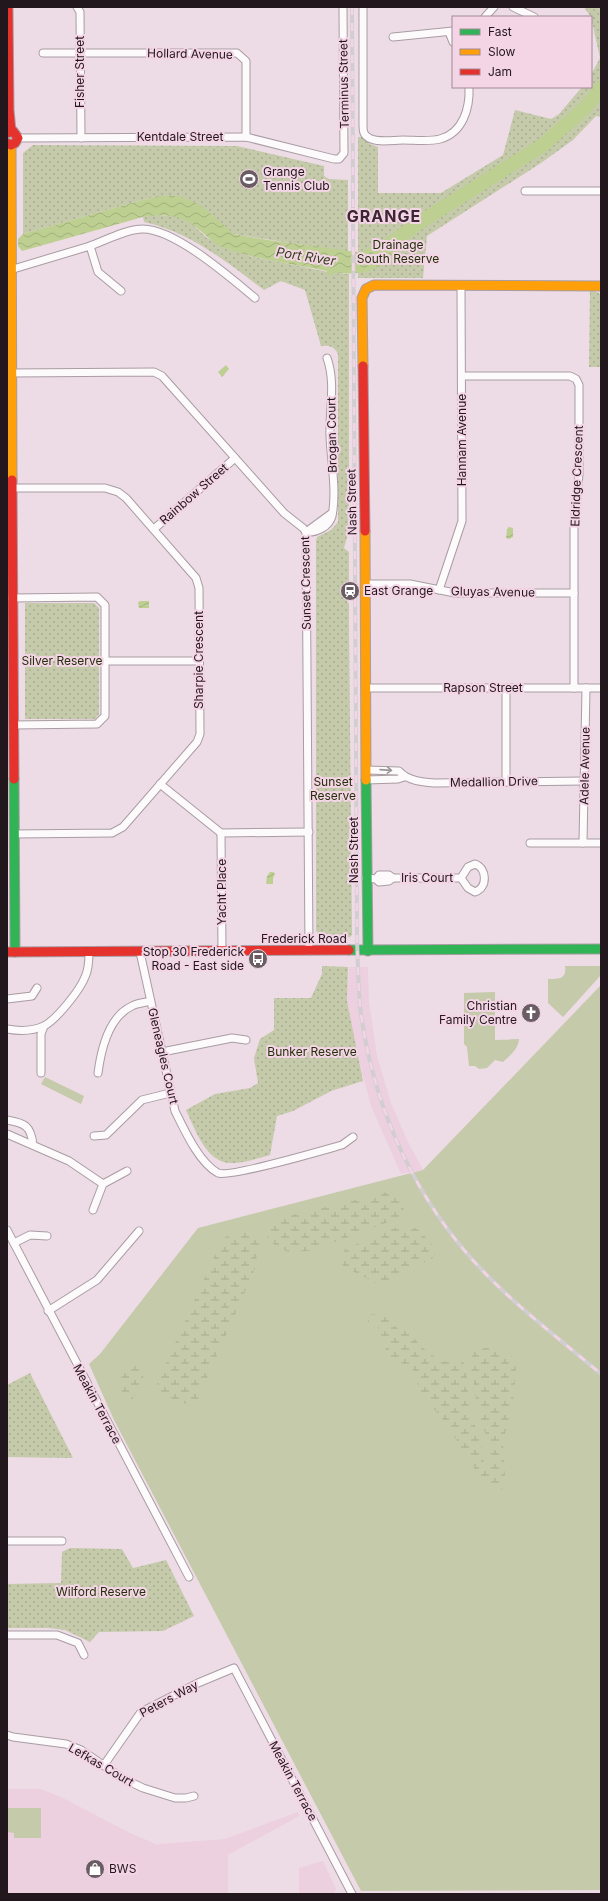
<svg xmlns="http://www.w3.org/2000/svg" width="608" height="1901" viewBox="0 0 608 1901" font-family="Inter,sans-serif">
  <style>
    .built { fill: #ecd0e0 }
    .grass { fill: #c4caaa }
    .wetland { fill: url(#wetland-marsh) }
    .park { fill: url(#park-dots) }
    .water { fill: url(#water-waves) }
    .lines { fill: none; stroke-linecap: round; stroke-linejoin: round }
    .river { stroke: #becf92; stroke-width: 14 }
    .street-casing { stroke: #a99ca3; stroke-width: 9 }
    .fast-casing { stroke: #a99ca3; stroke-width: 11 }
    .slow-casing { stroke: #a99ca3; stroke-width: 11 }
    .jam-casing { stroke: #a99ca3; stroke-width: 11 }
    .street { stroke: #fcfafb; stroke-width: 7 }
    .fast { stroke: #30b455; stroke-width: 9 }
    .slow { stroke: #ff9f0a; stroke-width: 9 }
    .jam { stroke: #e5322d; stroke-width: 9 }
    .rail-casing { stroke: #d2cdd0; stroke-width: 4 }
    .rail { stroke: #f4d5e6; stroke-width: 2.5; stroke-dasharray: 8; stroke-linecap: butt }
    .oneway { stroke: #9a9497 }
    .labels { text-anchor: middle; stroke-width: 4; stroke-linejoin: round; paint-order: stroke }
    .street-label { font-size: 12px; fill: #22171d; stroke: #f4d5e6 }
    .poi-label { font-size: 12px; fill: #22171d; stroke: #f4d5e6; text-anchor: start }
    .park-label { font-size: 12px; fill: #243009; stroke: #f4d5e6 }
    .water-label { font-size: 13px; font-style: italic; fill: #34411b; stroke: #f4d5e6 }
    .district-label { font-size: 16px; font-weight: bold; letter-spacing: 1px; fill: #3d2633; stroke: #f4d5e6 }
  </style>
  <defs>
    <pattern id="wetland-marsh" width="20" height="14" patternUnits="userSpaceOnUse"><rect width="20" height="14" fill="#c4caaa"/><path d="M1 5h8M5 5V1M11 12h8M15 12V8" fill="none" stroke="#a8ad92"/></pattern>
    <pattern id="park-dots" width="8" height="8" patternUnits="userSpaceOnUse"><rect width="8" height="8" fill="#c4caaa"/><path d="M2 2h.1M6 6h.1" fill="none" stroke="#a8ad92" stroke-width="1.8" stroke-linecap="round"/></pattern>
    <pattern id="water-waves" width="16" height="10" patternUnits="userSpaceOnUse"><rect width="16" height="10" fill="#becf92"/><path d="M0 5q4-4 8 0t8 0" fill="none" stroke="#a3b17d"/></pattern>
  </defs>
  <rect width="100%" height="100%" fill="#eddce5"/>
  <g class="built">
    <polygon points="349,967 368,967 369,1002 377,1056 391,1103 407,1140 423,1170 401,1174 371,1106 357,1054 347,1001"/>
    <polygon points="7,1789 41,1789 63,1798 128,1832 158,1845 159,1844 225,1839 298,1812 299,1816 228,1855 228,1893 7,1893"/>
    <polygon points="323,1861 336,1889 334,1893 299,1893 299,1868"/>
  </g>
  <g class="grass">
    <path d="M565,966h34l2,1v8l-38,42 -15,-14v-24c11,0 19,0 17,-13z"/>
    <polygon points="601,985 601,1890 361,1891 114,1420 89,1364 100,1354 198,1228 423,1170"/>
    <path d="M495,992v48l24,-1c-1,11 -9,16 -16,23l-8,-2 -8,8 -8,1 -4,-3h-6l-2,-19 -3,-3v-51z"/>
    <polygon points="45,1077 84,1096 81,1104 41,1084"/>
    <polygon points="7,1808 41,1808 41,1838 14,1838 14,1833 7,1832"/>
  </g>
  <g class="wetland">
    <path d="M387,1192h9c5,7 11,16 6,25l-91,34 -23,1 -18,-10 -3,-7 1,-10 5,-5z"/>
    <polygon points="411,1226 419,1230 437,1250 433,1258 385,1282 376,1283 344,1267 340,1261 345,1249 397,1227"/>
    <path d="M247,1229l5,2 7,11 -4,27 -58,132 -4,4c-7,0 -32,-9 -35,-16 -1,-2 0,-4 -1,-6l63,-139 5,-7z"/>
    <path d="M371,1314l20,3 1,7 8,6 3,-4 3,1c7,12 24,30 38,34 6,2 12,-1 19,-1l4,17 2,34 11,27 4,24 3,3 3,-2c2,-19 -8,-35 -12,-54 -3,-10 -3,-20 -5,-30 -2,-11 -4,-18 1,-27l19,-7 17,9 4,6 2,9 -3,33 -10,39 2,36 -3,12 -5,3 -16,-13 -35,-56 -25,-29 -8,-24 -23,-14 -5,-5 2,-8 -7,-9 -3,-9 -3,-3 -6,1v-7z"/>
    <polygon points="132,1362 139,1367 144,1373 143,1379 131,1402 124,1400 120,1384 123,1369"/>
  </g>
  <g class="park">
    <polygon points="584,7 601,7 601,117 596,116 573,140 541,163 427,236 423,278 358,278 358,137 362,137 370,144 378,147 378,193 441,193 503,155 515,110 551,119 559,114 582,87 591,87 591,75 600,58 591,17"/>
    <polygon points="33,145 237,146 324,166 324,176 329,179 348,180 348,252 234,234 220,223 159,196 135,202 23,234 23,153"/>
    <path d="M153,215l24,1 14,7 16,15 42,18 84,17 16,1v256l-5,18 5,4v31l-4,4v11l4,6v20l3,311 -2,2 -30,-1 -4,-5v-390l1,-4 14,-7 7,-8v-168c-4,-8 -9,-9 -17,-8l-16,-56 -24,-9 -17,9c-37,-28 -74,-58 -120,-68l-1,-5z"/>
    <polygon points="590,290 599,293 601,296 601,367 589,367"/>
    <polygon points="25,603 94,603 99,608 99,714 95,719 25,719"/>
    <path d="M322,966l26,1 -1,34 16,80 -32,10 -38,20 -16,5 -7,39c-12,3 -25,8 -37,8 -26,2 -38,-34 -47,-53l29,-16 35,-6 8,-5 -4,-25 6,-19 14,-9v-32h37l11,-24z"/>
    <polygon points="30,1373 34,1381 73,1458 7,1457 7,1385"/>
    <polygon points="70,1548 122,1549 133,1568 166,1560 194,1616 163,1631 99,1632 90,1642 65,1630 49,1628 7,1628 7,1584 61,1583 62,1552"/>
  </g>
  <g class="water">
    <path d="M159,196h19l12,4 14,8 30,26 34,6 89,12 11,-3 23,-13 6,9c-3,4 -5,10 -8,13 -14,17 -36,16 -56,15l-2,3 -5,-3 1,-2c-34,-7 -69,-11 -102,-23 -14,-5 -22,-17 -35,-25 -14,-9 -31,-9 -47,-6l-121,34 -4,-5v-7l5,-5 112,-32z"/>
    <polygon points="226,365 229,369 222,377 218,372"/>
    <polygon points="509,527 513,528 513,537 509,539 506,538 507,529"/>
    <polygon points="141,601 149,601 149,608 139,608 138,602"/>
    <polygon points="270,872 273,872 275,874 273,878 273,884 266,884 267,876"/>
  </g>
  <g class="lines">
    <polyline class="river" points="380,252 417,224 543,145 585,108 601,88"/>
    <defs>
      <g id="street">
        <polyline points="77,7 80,12 81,138"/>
        <path d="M363,7v118c0,5 0,10 6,13 9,5 24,2 34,2 11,0 26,2 37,-1 23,-6 30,-31 29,-52"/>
        <polyline points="513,7 534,17"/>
        <polyline points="485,17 494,7"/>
        <polyline points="449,32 453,42"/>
        <polyline points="393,37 453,31"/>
        <polyline points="43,53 237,53 246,61 246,137"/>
        <polyline points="18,138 246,137 334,159 339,159 344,153 343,7"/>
        <polyline points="525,191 601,191"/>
        <polyline points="10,270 90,246"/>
        <path d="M121,291l-23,-19 -8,-26c14,-5 37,-17 52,-17 32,-1 89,49 113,69"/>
        <path d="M327,358c9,25 2,52 3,78 1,26 7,55 2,80 -3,11 -16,17 -26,16l26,-19"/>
        <polyline points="11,373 154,372 162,376 284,513 303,528 306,532 309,951"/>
        <polyline points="462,376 570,376 576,379 579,385 579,474 574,528 574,688"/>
        <polyline points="12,488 105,488 118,492 126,498 196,578 199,588 200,734 197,742 123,827 112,833 14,834"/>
        <polyline points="154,529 235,458"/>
        <polyline points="366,584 410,584 455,593 574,593"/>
        <polyline points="439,590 462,521 461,285"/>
        <polyline points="12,598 97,597 105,605 105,716 97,724 13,725"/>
        <polyline points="105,661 199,661"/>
        <polyline points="365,688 601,688"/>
        <polyline points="506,688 506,782"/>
        <path d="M366,770l33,1c9,10 23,11 36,12l149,-2"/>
        <polyline points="366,780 398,779 404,777"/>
        <polyline points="160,784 221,833 309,832"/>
        <polyline points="221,833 222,951"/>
        <polyline points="530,843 601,843"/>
        <polyline points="583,843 586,688"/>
        <path d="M475,864c12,4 13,24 0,28l-7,-4 -7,-10 7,-11z"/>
        <polyline points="366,878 376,879 379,882 389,881 393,878 461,878"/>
        <polyline points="376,879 379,875 389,875 393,878"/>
        <path d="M140,952l35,159c9,18 24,52 43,62 11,5 106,-23 124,-28l11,-8"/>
        <polyline points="7,999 32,996 37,988"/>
        <path d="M7,1029c11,2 26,2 37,-3 13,-7 36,-36 41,-49 4,-8 4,-17 4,-25"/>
        <polyline points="162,1052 232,1038 246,1040"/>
        <polyline points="41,1073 41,1034 44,1026"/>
        <path d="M98,1073c3,-23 10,-56 34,-67 5,-3 12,-3 18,-5"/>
        <path d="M7,1120c18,3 24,6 26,25"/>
        <polyline points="7,1134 69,1161 103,1184"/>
        <polyline points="94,1136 106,1135 142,1100 170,1093"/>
        <polyline points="93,1210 103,1184 127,1171"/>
        <polyline points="7,1230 189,1577"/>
        <polyline points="14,1243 30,1235 47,1236"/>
        <polyline points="48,1311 97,1280 139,1231"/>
        <polyline points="7,1541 62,1541"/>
        <polyline points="7,1635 57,1635 78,1643 84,1655"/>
        <polyline points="7,1735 13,1737 66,1744 81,1750 122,1778 143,1788 175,1798 186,1798 194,1796"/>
        <polyline points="104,1765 141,1712 198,1683 234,1668 352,1894"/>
      </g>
      <g id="fast">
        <polyline points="14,779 15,952"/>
        <polyline points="366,780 368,951"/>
        <polyline points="349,950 601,949"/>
      </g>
      <g id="slow">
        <polyline points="11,145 12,480"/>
        <polyline points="363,366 362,298 366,289 374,285 601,286"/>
        <polyline points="365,531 366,780"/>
      </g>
      <g id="jam">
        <polyline points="8,7 9,110 11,131"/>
        <polyline points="7,133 13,131 18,138 15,143 11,145 7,143"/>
        <polyline points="363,366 365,531"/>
        <polyline points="12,480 14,779"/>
        <polyline points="7,952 349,950"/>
      </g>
    </defs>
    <use href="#street" class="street-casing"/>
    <use href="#fast" class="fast-casing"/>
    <use href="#slow" class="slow-casing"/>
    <use href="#jam" class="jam-casing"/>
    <use href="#street" class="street"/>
    <use href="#fast" class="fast"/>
    <use href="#slow" class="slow"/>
    <use href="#jam" class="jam"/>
    <defs>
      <path id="rail" d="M352,7l5,932c1,25 1,50 4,75 13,95 55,187 121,256 36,38 79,70 119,104"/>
    </defs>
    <use href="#rail" class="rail-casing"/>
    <use href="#rail" class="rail"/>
  </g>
  <defs><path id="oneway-shaft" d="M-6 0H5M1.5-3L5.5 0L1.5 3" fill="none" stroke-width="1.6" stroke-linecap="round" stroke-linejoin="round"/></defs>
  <use class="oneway" href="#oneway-shaft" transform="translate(386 770) rotate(4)"/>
  <defs>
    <symbol id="stadium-disc" viewBox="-11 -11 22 22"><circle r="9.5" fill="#695c63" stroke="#f4d5e6"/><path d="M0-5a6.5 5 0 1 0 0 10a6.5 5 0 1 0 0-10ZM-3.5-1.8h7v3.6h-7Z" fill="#fff"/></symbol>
    <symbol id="station-disc" viewBox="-11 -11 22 22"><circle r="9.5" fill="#695c63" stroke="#f4d5e6"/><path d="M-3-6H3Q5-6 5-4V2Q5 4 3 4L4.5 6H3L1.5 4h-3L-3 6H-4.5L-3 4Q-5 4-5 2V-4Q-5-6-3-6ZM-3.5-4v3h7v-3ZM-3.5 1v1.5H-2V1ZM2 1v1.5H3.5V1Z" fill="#fff"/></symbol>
    <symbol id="bus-disc" viewBox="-11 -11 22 22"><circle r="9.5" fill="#695c63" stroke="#f4d5e6"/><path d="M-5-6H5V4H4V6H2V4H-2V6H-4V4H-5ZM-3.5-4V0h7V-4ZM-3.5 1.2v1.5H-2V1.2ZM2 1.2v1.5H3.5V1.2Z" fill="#fff"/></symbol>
    <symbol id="church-disc" viewBox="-11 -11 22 22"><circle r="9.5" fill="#695c63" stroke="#f4d5e6"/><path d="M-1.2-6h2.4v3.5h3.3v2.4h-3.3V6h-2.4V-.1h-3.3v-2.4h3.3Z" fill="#fff"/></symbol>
    <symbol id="shop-disc" viewBox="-11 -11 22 22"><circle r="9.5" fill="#695c63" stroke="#f4d5e6"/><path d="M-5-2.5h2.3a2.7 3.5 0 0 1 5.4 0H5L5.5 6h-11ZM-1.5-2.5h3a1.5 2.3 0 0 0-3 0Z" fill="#fff"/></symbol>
  </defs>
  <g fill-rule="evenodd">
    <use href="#stadium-disc" x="238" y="168" width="22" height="22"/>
    <use href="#station-disc" x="339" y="580" width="22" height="22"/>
    <use href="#bus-disc" x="247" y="948" width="22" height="22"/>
    <use href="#church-disc" x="520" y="1002" width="22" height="22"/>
    <use href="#shop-disc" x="84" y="1858" width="22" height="22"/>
  </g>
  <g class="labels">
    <g class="street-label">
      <text transform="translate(190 54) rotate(1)" y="4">Hollard Avenue</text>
      <text transform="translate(80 72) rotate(-90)" y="4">Fisher Street</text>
      <text transform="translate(344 84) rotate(-91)" y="4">Terminus Street</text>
      <text x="180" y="141">Kentdale Street</text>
      <text transform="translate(332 435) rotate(-91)" y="4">Brogan Court</text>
      <text transform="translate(462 440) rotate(-90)" y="4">Hannam Avenue</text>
      <text transform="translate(577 476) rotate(-88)" y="4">Eldridge Crescent</text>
      <text transform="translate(194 494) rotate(-41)" y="4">Rainbow Street</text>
      <text transform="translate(352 502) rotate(-91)" y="4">Nash Street</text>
      <text transform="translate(306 583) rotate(-91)" y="4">Sunset Crescent</text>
      <text transform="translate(493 592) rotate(1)" y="4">Gluyas Avenue</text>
      <text transform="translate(199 660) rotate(-90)" y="4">Sharpie Crescent</text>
      <text x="483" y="692">Rapson Street</text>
      <text transform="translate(585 766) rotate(-89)" y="4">Adele Avenue</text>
      <text transform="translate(494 782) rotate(-1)" y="4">Medallion Drive</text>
      <text transform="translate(354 850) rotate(-90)" y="4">Nash Street</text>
      <text x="427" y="882">Iris Court</text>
      <text transform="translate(222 892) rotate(-90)" y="4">Yacht Place</text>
      <text x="304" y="943">Frederick Road</text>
      <text transform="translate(163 1056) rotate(77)" y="4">Gleneagles Court</text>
      <text transform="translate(97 1404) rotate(62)" y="4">Meakin Terrace</text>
      <text transform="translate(169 1699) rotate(-28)" y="4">Peters Way</text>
      <text transform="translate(101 1765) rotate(30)" y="4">Lefkas Court</text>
      <text transform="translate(293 1781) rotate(62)" y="4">Meakin Terrace</text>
    </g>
    <g class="poi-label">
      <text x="263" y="176">Grange<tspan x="263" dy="14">Tennis Club</tspan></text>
      <text x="364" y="595">East Grange</text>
      <text x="244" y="956" text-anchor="end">Stop 30 Frederick<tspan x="244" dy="14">Road - East side</tspan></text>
      <text x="517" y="1010" text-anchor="end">Christian<tspan x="517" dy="14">Family Centre</tspan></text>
      <text x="109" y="1873">BWS</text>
    </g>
    <g class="park-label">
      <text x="398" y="249">Drainage<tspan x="398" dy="14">South Reserve</tspan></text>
      <text x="62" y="665">Silver Reserve</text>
      <text x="333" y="786">Sunset<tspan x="333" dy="14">Reserve</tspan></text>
      <text x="312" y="1056">Bunker Reserve</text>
      <text x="101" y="1596">Wilford Reserve</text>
    </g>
    <g class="water-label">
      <text transform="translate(306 256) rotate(9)" y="5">Port River</text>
    </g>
    <g class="district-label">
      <text x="384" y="222">GRANGE</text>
    </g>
  </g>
  <rect width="608" height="1901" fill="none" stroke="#22171d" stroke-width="16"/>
  <rect x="452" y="16" width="140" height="72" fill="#f4d5e6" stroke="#a08996"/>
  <rect x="460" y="29" width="20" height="6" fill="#30b455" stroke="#a08996"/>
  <text x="488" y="36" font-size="12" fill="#22171d">Fast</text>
  <rect x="460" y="49" width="20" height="6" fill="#ff9f0a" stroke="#a08996"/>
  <text x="488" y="56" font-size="12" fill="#22171d">Slow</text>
  <rect x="460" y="69" width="20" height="6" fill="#e5322d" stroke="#a08996"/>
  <text x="488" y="76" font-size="12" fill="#22171d">Jam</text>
</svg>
